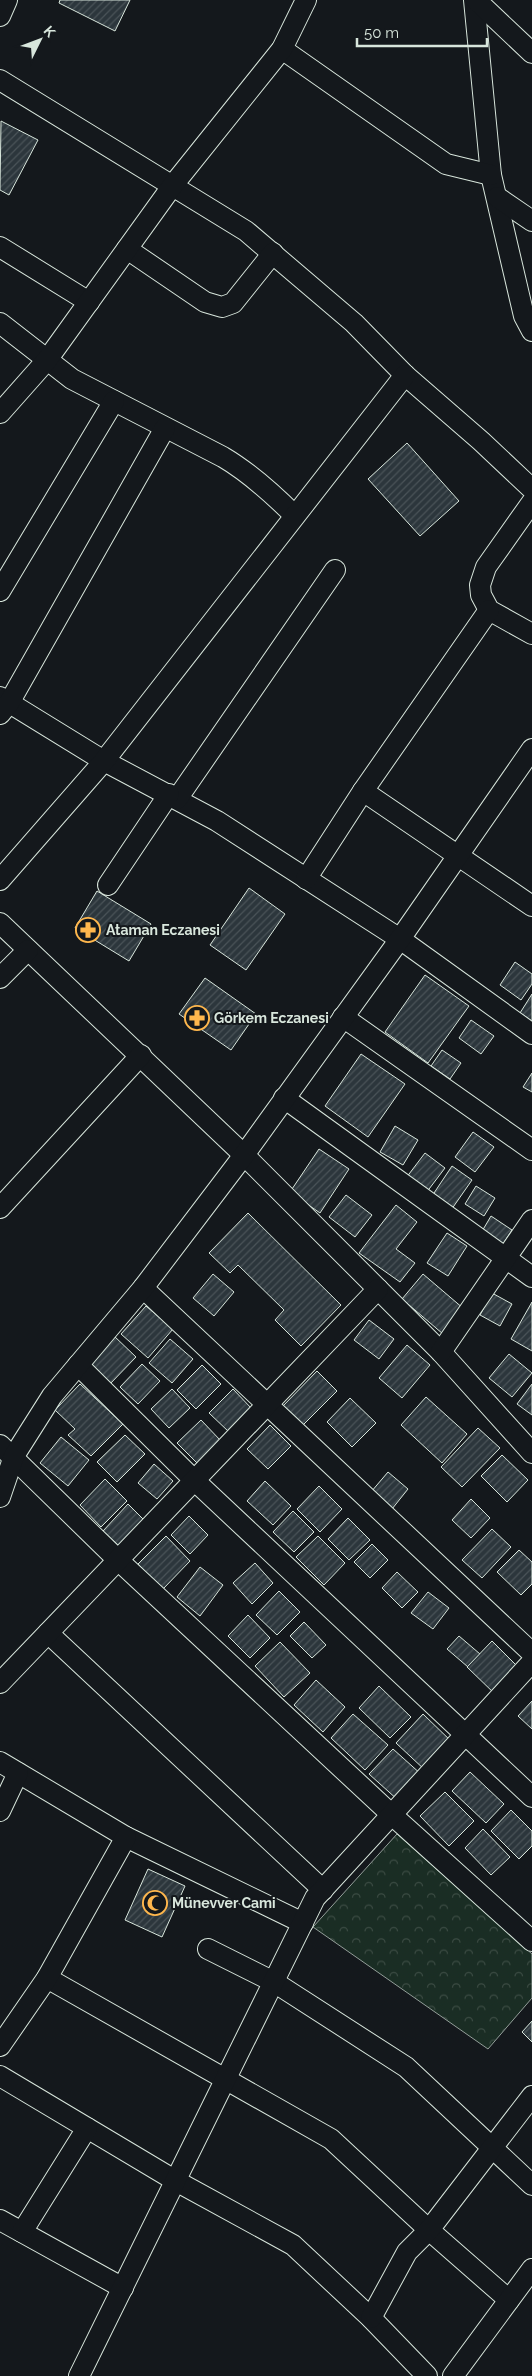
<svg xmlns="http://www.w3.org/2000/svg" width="532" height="2376" viewBox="0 0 532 2376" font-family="Raleway,sans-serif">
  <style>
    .park { fill: url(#park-crowns); stroke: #939e99 }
    .building { fill: url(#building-hatch); stroke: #d8e6dc }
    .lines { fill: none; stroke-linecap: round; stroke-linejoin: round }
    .minor-casing { stroke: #d8e6dc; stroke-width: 22 }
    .minor { stroke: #14181c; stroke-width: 20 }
    .labels { text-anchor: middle; stroke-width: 4; stroke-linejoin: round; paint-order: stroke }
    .poi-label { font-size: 14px; font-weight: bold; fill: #d8e6dc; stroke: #14181c; text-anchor: start }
  </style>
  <defs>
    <pattern id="park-crowns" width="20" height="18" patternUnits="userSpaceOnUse" patternTransform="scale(1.25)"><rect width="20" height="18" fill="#1a2d24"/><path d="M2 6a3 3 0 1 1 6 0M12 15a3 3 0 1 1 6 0" fill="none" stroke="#3b4b43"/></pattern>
    <pattern id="building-hatch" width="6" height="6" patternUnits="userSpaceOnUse" patternTransform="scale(1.25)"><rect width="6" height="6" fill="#2c363c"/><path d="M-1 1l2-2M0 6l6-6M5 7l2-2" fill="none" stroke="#4a5358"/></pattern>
  </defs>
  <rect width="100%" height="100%" fill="#14181c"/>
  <polygon class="park" points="397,1834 532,1954 532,1998 488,2049 313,1927"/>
  <g class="building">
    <polygon points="60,0 130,0 115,31 59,3"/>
    <polygon points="1,121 38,140 9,195 0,190"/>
    <polygon points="407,443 459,501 420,536 368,479"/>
    <polygon points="249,888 285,914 246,970 210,945"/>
    <polygon points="97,891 151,924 129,961 75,928"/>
    <polygon points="515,962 532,974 532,984 521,1000 500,985"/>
    <polygon points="425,975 469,1006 428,1063 385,1032"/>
    <polygon points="205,978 256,1014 231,1050 179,1014"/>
    <polygon points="532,994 532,1021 520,1013"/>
    <polygon points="471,1020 494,1036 481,1054 459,1038"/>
    <polygon points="442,1050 461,1063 450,1079 431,1066"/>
    <polygon points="361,1054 405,1084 368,1137 325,1106"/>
    <polygon points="532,1073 532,1092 523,1087"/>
    <polygon points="395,1126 418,1140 403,1165 380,1152"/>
    <polygon points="473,1132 494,1147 475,1172 455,1157"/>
    <polygon points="319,1149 349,1169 320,1213 290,1192"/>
    <polygon points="425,1153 445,1168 426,1193 406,1178"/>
    <polygon points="452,1166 472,1180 449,1213 430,1199"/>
    <polygon points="476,1186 495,1198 484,1216 465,1204"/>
    <polygon points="346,1195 372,1215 355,1237 329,1217"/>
    <polygon points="396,1205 417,1222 396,1249 415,1263 400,1282 359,1253"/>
    <polygon points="248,1213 341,1305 301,1346 275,1320 284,1310 238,1265 230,1273 209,1253"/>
    <polygon points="491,1216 512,1230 501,1247 481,1233"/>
    <polygon points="447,1233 467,1246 448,1276 427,1263"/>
    <polygon points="213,1274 234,1292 214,1316 193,1298"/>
    <polygon points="423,1274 464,1309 443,1334 402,1299"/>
    <polygon points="492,1293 512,1304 500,1326 480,1315"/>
    <polygon points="532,1302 532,1351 511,1339"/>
    <polygon points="146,1306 173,1329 148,1358 121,1334"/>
    <polygon points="369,1320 394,1339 379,1359 354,1340"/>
    <polygon points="113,1335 136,1357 109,1385 86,1363"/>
    <polygon points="170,1339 193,1359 172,1383 149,1363"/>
    <polygon points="407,1345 430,1365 402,1398 379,1378"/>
    <polygon points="509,1354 532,1373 512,1397 489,1378"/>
    <polygon points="142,1364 160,1381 138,1404 120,1387"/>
    <polygon points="202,1365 221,1384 196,1409 177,1390"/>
    <polygon points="317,1371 337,1391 302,1426 282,1407"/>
    <polygon points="80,1384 123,1424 91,1456 68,1435 75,1429 55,1410"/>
    <polygon points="532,1384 532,1415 517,1404"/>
    <polygon points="172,1389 190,1408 169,1428 151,1409"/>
    <polygon points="233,1389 252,1409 229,1432 209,1413"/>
    <polygon points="426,1397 467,1434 442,1463 401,1425"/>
    <polygon points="350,1398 376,1423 352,1447 327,1422"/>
    <polygon points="201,1420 221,1441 198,1464 177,1443"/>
    <polygon points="270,1425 291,1446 268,1469 247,1449"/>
    <polygon points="478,1428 500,1448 462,1487 441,1467"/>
    <polygon points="125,1435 145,1454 117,1482 97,1462"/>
    <polygon points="61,1437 89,1460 68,1486 40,1463"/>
    <polygon points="502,1455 528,1480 507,1502 481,1476"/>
    <polygon points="154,1464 173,1481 157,1499 138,1483"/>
    <polygon points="388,1472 408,1489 392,1509 371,1492"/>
    <polygon points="105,1479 127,1501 101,1527 80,1505"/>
    <polygon points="265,1481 291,1506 273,1525 247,1501"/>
    <polygon points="319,1486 342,1509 320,1532 297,1509"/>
    <polygon points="471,1499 490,1518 471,1538 452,1520"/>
    <polygon points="128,1504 148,1524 123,1550 103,1531"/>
    <polygon points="293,1511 314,1532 294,1552 273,1532"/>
    <polygon points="189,1516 208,1535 190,1554 171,1535"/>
    <polygon points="348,1518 370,1540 349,1560 328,1539"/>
    <polygon points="492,1529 511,1547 482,1578 462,1560"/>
    <polygon points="166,1536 190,1561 163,1589 138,1564"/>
    <polygon points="318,1536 345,1563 324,1585 296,1557"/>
    <polygon points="372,1544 388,1560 370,1578 354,1562"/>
    <polygon points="519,1550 532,1562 532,1584 521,1595 497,1572"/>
    <polygon points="255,1563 273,1583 252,1604 233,1583"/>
    <polygon points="200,1567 223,1585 200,1616 177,1597"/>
    <polygon points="397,1572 418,1592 402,1608 382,1588"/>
    <polygon points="279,1591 300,1612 277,1635 256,1615"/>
    <polygon points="428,1592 449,1608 433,1629 411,1613"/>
    <polygon points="248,1615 270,1638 250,1658 228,1636"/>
    <polygon points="304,1622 326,1645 312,1658 290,1636"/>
    <polygon points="459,1636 480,1654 468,1667 447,1649"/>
    <polygon points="492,1641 522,1671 497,1696 467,1667"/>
    <polygon points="280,1642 310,1673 284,1697 255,1666"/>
    <polygon points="316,1680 345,1707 323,1732 294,1705"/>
    <polygon points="379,1686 411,1717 390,1738 359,1708"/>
    <polygon points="532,1701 532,1729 518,1716"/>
    <polygon points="353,1714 388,1745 365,1770 331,1738"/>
    <polygon points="423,1714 453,1743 426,1771 396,1743"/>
    <polygon points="393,1749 422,1775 399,1801 369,1774"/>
    <polygon points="470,1772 504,1804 486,1823 452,1791"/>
    <polygon points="445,1792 474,1821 449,1846 420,1816"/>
    <polygon points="511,1810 532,1831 532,1846 519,1859 491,1831"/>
    <polygon points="483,1829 510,1857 491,1875 465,1848"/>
    <polygon points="148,1869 185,1886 162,1937 125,1920"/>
    <polygon points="532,2021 532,2042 522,2032"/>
  </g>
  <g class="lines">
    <defs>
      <g id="minor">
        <polyline points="474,0 491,175 524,316 532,331"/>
        <polyline points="476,0 532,53"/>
        <polyline points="0,16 7,0"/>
        <polyline points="282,49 446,164 491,175"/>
        <polyline points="0,80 246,231 354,323 405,375 481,441 532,489"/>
        <polyline points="497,197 532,221"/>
        <polyline points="0,247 89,302"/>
        <polyline points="127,249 205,302 222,307 233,303 273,253"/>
        <path d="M0,323l72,56 151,78c27,16 49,36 71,58"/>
        <polyline points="0,413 47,360 173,185 282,49 306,0"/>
        <polyline points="532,502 486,567 480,585 481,595 489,610 532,634"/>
        <polyline points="0,591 114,401"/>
        <polyline points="0,697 104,761 217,821 400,939 532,1034"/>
        <polyline points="0,714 9,703 165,428"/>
        <polyline points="363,791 532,906"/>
        <polyline points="177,799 335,570"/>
        <polyline points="306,879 363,791 489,610"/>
        <polyline points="0,880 104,761 405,375"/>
        <polyline points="108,885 169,794"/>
        <polyline points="0,923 244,1155 441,1352 532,1453"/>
        <polyline points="0,978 28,950"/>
        <polyline points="343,1017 532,1150"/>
        <polyline points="284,1098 532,1277"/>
        <polyline points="0,1208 141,1055"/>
        <polyline points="143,1288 532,1653"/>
        <polyline points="441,1352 532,1220"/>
        <polyline points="78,1365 194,1480 532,1797"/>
        <polyline points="0,1445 118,1560 392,1815 532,1941"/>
        <polyline points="0,1497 14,1456 52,1396 143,1288 244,1155 400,939 532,749"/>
        <polyline points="48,1633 323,1890"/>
        <polyline points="0,1683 378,1289"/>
        <polyline points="0,1762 126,1837 303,1923"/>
        <polyline points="0,1811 18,1773"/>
        <polyline points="208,1949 274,1982 406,2067 532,2185"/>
        <polyline points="47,1978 331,2139 429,2230 509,2300"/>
        <polyline points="0,2046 47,1978 126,1837"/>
        <polyline points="0,2076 176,2181 293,2245 371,2318 427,2376"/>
        <polyline points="0,2220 123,2288"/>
        <polyline points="22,2232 87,2128"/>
        <polyline points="371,2318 407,2252 429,2230 532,2096"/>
        <polyline points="79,2376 315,1898 532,1662"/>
        <polyline points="453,2376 532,2269"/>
      </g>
    </defs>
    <use href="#minor" class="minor-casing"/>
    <use href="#minor" class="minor"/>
  </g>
  <defs>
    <symbol id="pharmacy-ring" viewBox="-11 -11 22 22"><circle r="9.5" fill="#14181c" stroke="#ffb74d" stroke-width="1.5"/><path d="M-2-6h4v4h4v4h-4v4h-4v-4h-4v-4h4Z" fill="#ffb74d"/></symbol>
    <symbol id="mosque-ring" viewBox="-11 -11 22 22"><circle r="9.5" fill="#14181c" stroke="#ffb74d" stroke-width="1.5"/><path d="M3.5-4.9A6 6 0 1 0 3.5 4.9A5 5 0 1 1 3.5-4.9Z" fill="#ffb74d"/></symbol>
  </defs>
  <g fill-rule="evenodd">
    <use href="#pharmacy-ring" x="74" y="916" width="28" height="28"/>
    <use href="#pharmacy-ring" x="183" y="1004" width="28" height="28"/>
    <use href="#mosque-ring" x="141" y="1889" width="28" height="28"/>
  </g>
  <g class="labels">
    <g class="poi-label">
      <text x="106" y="935">Ataman Eczanesi</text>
      <text x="214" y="1023">Görkem Eczanesi</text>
      <text x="172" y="1908">Münevver Cami</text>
    </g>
  </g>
  <g transform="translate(40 40) rotate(48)" stroke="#14181c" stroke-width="4" paint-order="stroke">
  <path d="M0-4L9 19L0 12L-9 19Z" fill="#d8e6dc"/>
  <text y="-8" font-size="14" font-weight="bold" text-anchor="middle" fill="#d8e6dc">K</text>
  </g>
  <path d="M357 38v8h130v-8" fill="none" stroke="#d8e6dc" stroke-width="2.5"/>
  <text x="364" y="38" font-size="15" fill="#d8e6dc" stroke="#14181c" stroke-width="4" paint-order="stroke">50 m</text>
</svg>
